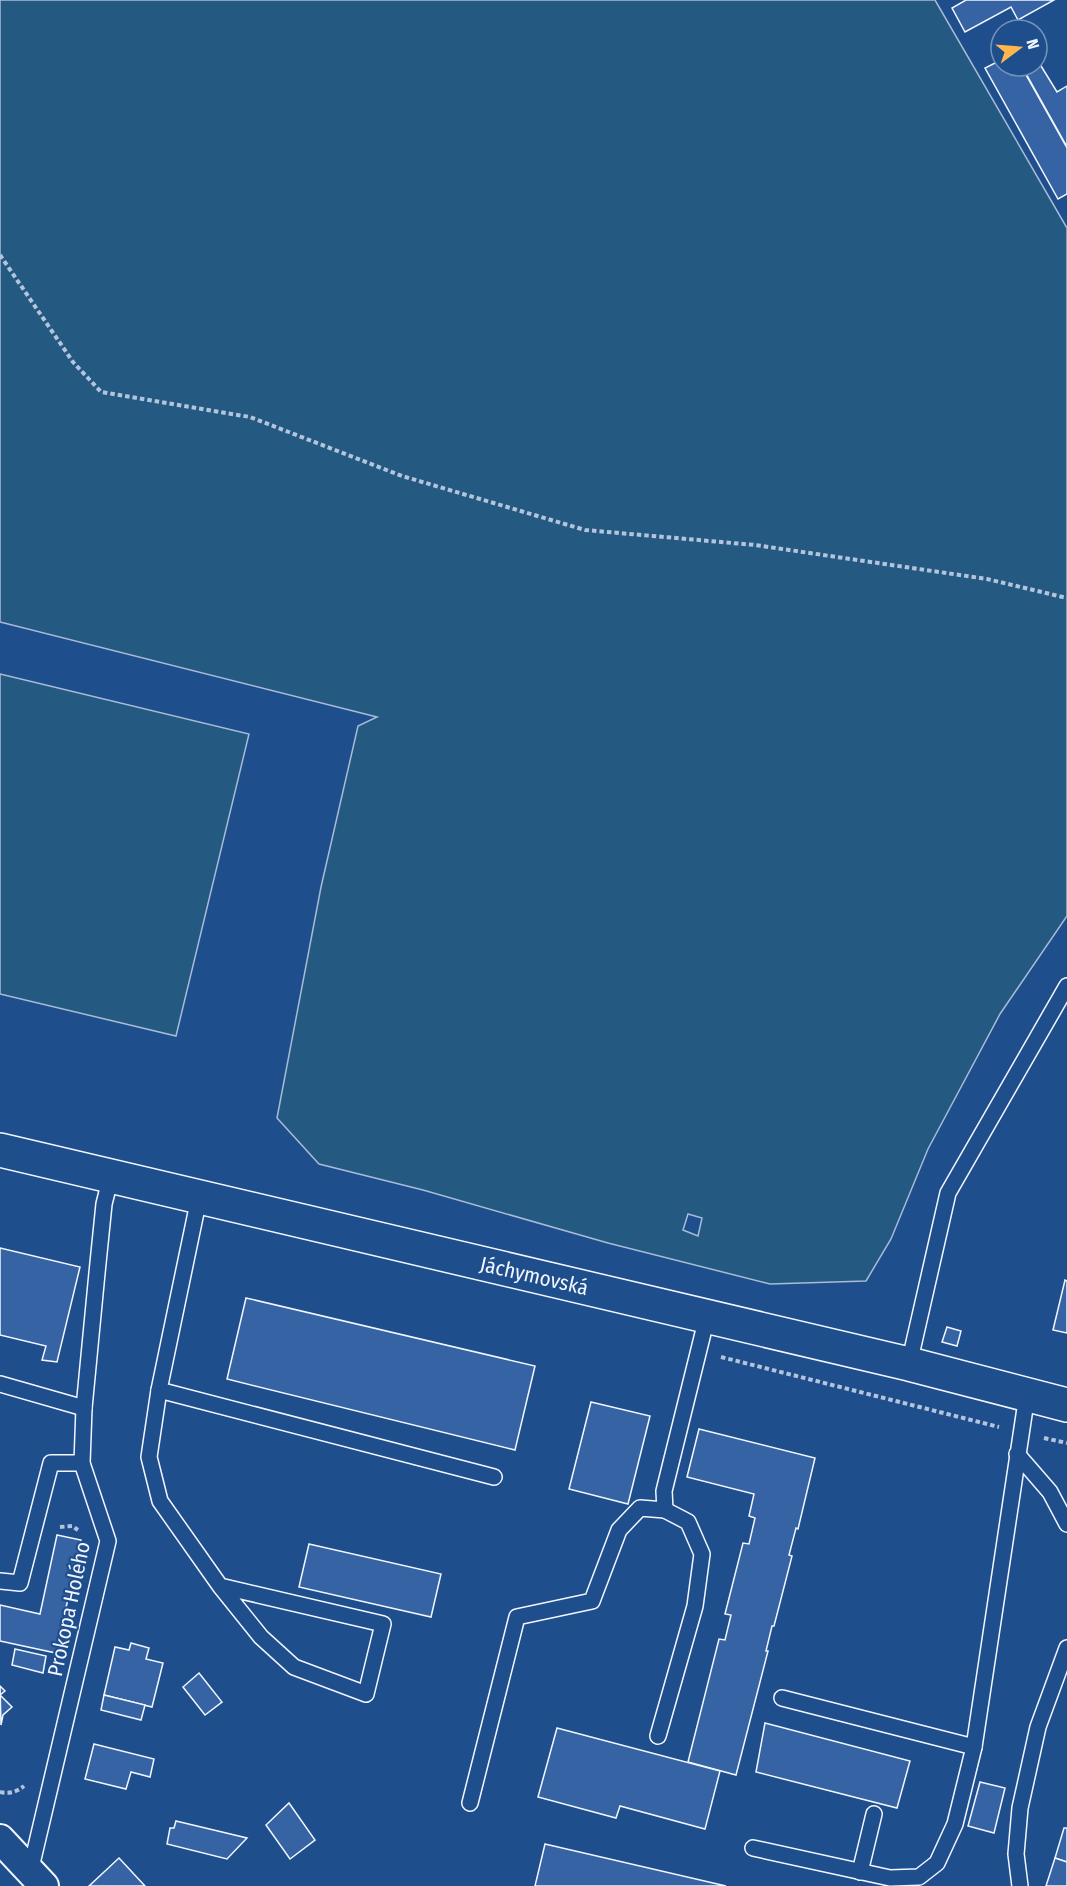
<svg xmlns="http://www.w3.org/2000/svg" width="1067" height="1886" viewBox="0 0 1067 1886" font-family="'Fira Sans Condensed',sans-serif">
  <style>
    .green { fill: #245a82; stroke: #a8bbd7; stroke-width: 1.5; fill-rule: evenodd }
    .building { fill: #3563a3; stroke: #f2f6ff; stroke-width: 1.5 }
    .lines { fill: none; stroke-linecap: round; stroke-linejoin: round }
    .service-casing { stroke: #f2f6ff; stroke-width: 18 }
    .minor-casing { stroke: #f2f6ff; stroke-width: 32 }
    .tertiary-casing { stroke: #f2f6ff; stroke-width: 36 }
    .path { stroke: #b3c4dc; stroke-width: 4; stroke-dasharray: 4.5 3; stroke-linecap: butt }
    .service { stroke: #1f4e8c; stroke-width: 15 }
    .minor { stroke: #1f4e8c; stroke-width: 28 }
    .tertiary { stroke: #1f4e8c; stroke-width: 33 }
    .labels { text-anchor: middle; stroke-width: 4.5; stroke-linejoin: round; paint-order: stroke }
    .street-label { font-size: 21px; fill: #f2f6ff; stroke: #1f4e8c }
  </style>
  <rect width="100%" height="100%" fill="#1f4e8c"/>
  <g class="green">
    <path d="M0,0h935l132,228v688l-67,98 -72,135 -37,90 -25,42 -96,3 -162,-41 -185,-53 -104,-26 -42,-46 44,-231 37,-161 19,-9 -377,-95zM688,1214l14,4 -4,18 -15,-6z"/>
    <polygon points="0,674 249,734 176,1036 0,994"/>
  </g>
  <g class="building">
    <polygon points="966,0 1054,0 1018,20 1011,7 965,32 952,8"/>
    <polygon points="1001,60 1001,66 1021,66 1067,148 1067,194 1058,199 985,68"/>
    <polygon points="1038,61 1057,92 1067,86 1067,145 1066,145 1024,70 1030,66 1037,66"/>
    <polygon points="0,1248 80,1267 57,1362 42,1360 46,1346 0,1335"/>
    <polygon points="1065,1280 1067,1281 1067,1333 1053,1330"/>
    <polygon points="246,1298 535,1366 515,1450 227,1379"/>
    <polygon points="947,1327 961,1331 957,1346 942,1342"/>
    <polygon points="591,1402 650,1416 628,1504 569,1489"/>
    <polygon points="699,1429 815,1458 798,1529 796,1528 789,1555 792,1556 774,1626 772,1626 766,1651 768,1651 736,1775 688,1762 719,1639 725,1640 731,1615 725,1614 743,1543 749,1544 755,1518 749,1516 754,1494 687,1477"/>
    <polygon points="57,1535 81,1540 56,1653 0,1641 0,1605 40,1614"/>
    <polygon points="309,1544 441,1574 431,1617 299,1587"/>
    <polygon points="131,1643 149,1648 146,1659 163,1663 152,1707 104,1695 115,1647 129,1650"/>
    <polygon points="15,1649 46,1656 43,1673 12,1665"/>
    <polygon points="199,1673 222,1702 205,1715 183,1687"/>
    <polygon points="0,1686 5,1691 0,1695 12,1707 3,1715 1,1725"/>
    <polygon points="104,1695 145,1705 141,1720 101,1710"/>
    <polygon points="765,1723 910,1761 897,1808 756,1772"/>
    <polygon points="557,1728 720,1771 705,1829 620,1806 616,1818 538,1797"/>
    <polygon points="94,1744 154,1759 150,1777 131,1772 126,1789 85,1779"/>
    <polygon points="980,1782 1005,1788 994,1833 968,1826"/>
    <polygon points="289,1803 315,1840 290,1859 266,1825"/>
    <polygon points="176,1821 247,1838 227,1859 167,1844 170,1828 174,1828"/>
    <polygon points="1064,1828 1067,1828 1067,1862 1055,1858"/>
    <polygon points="545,1844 726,1886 535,1886"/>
    <polygon points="119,1858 145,1886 89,1886"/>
    <polygon points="1055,1858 1067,1862 1067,1886 1046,1886"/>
  </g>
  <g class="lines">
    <defs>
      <g id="service">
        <polyline points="199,1198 159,1390 494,1477"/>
        <polyline points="909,1364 948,1193 1067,986"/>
        <polyline points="0,1384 84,1408"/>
        <polyline points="159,1390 149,1457 160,1501 220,1586 261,1637 294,1667 366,1694 383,1624 220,1586"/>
        <polyline points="1017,1454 1050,1492 1067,1524"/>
        <polyline points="0,1581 20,1583 51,1463 82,1463"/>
        <polyline points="782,1698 974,1747"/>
        <polyline points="658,1736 695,1606 702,1554 688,1522 665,1510 664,1491 707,1317"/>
        <polyline points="470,1803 517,1617 592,1601 619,1530 640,1508 665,1510"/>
        <polyline points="753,1848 890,1878 919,1877 937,1863 955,1824 974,1747 1027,1395"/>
        <polyline points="30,1872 108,1541 82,1463 84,1408 97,1273 104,1204 111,1176"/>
        <polyline points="860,1872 874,1814"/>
        <polyline points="1020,1886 1016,1854 1020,1808 1038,1727 1067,1648"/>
      </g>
      <polyline id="minor" points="0,1839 44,1886"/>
      <polyline id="tertiary" points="0,1150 909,1364 1067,1405"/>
    </defs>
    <use href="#service" class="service-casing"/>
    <use href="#minor" class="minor-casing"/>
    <use href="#tertiary" class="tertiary-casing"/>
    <g class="path">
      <polyline points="0,255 73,362 101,392 250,417 402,476 585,530 755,545 987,579 1067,598"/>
      <polyline points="721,1357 999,1427"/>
      <polyline points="1044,1438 1067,1443"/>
      <polyline points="60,1527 72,1526 78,1530"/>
      <path d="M0,1792c9,2 17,0 24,-6"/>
    </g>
    <use href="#service" class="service"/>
    <use href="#minor" class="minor"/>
    <use href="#tertiary" class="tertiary"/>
  </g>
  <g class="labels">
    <g class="street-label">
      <text transform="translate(534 1276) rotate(13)" y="7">Jáchymovská</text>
      <text transform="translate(69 1609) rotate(-78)" y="7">Prokopa Holého</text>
    </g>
  </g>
  <g transform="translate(1019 48) rotate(74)"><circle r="28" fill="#1f4e8c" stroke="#7391ba" stroke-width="1.5"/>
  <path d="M0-4.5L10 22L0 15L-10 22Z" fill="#ffb74d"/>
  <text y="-9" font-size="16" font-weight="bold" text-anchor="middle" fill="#f2f6ff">N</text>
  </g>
</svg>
